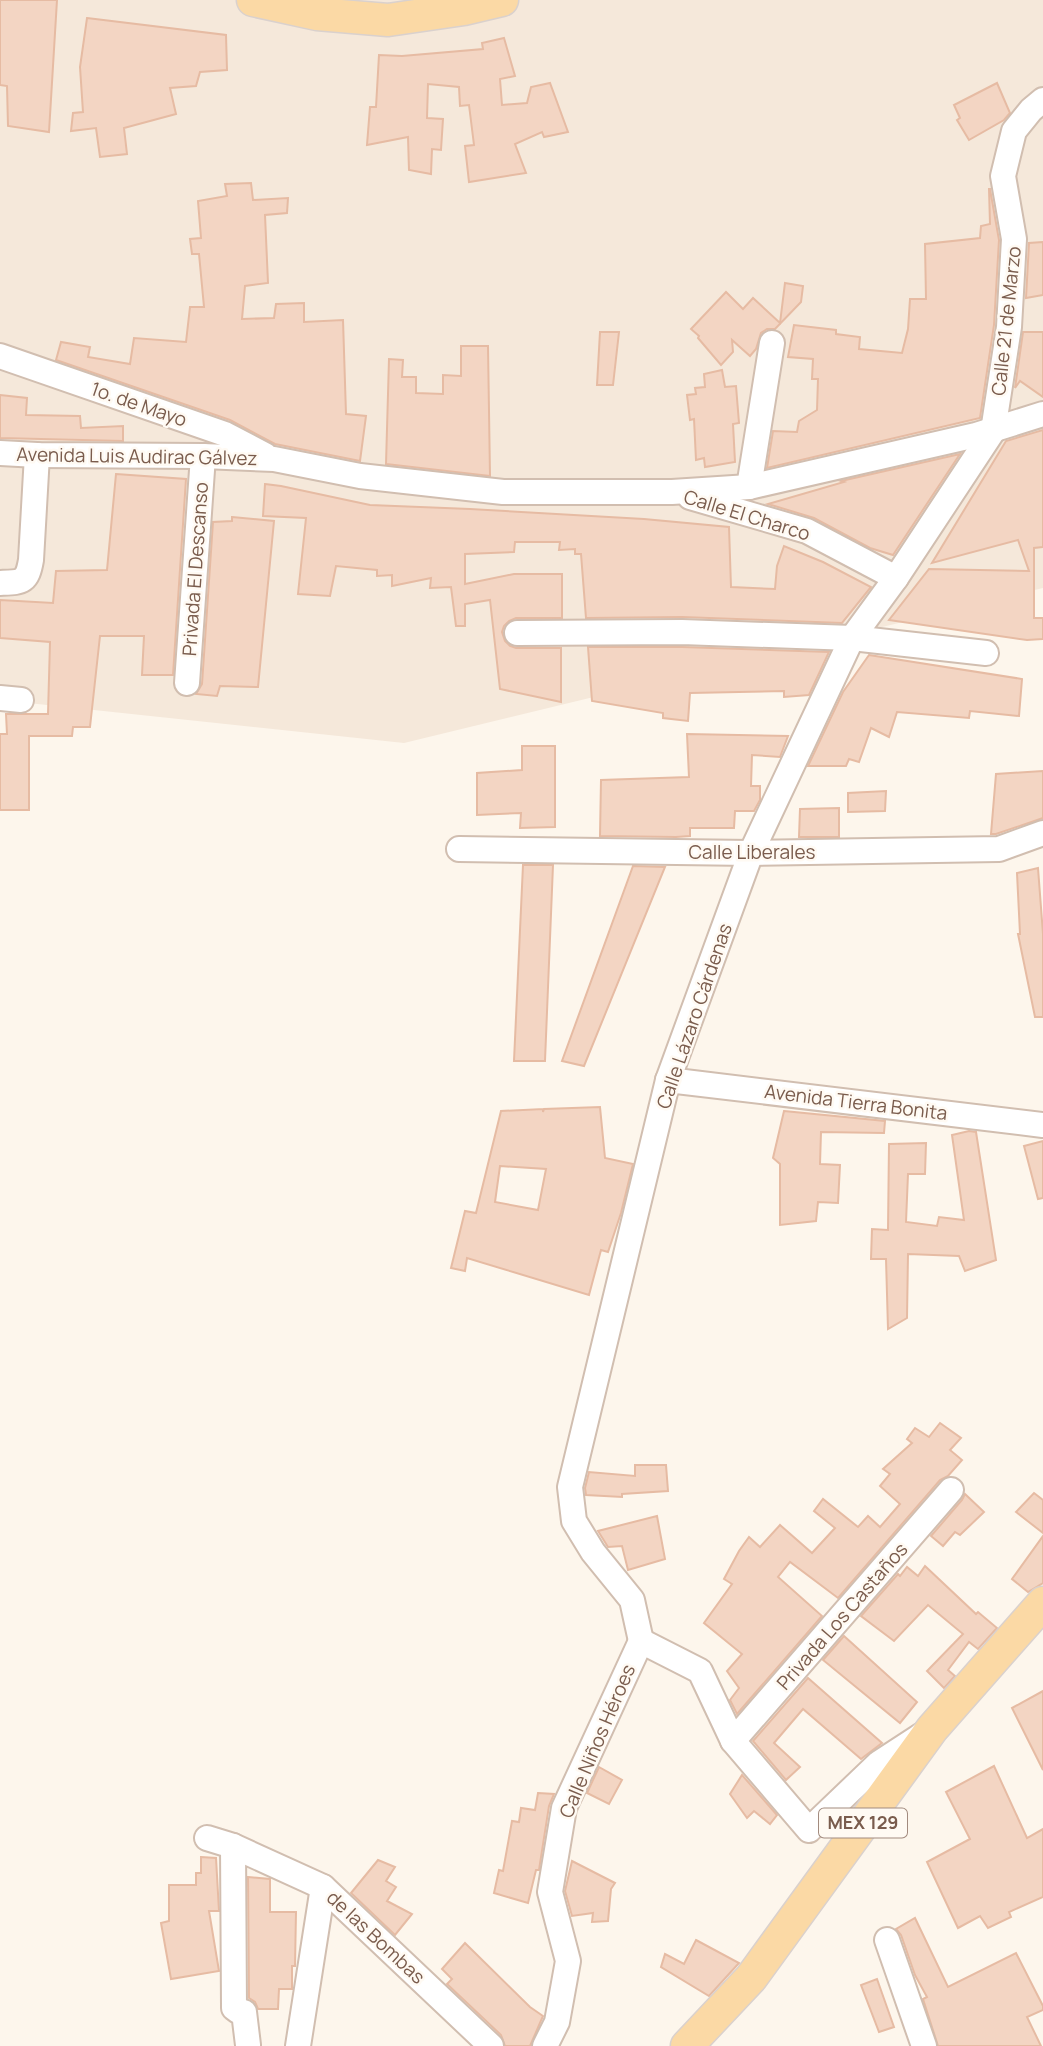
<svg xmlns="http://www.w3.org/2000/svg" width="1043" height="2046" viewBox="0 0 1043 2046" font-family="Manrope,sans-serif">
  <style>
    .residential { fill: #f5e8da }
    .building { fill: #f3d5c3; stroke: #e6bba3; stroke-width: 2; fill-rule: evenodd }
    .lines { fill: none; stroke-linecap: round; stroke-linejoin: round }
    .minor-casing { stroke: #d1beb0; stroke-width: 28 }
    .major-casing { stroke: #dad1cd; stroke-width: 35 }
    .minor { stroke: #fff; stroke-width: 24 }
    .major { stroke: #fbd9a5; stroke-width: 32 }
    .labels { text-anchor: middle; stroke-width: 5; stroke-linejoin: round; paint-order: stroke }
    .shield { fill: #fffaf3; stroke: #a28b7f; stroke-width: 2 }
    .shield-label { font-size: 18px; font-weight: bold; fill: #7a5c4d }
    .street-label { font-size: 19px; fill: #7a5c4d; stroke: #fffaf3 }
  </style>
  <rect width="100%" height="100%" fill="#fdf6ec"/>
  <polygon class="residential" points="0,0 1043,0 1043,588 404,743 0,700"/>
  <g class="building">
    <polygon points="0,0 57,0 49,132 8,126 7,86 0,85"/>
    <polygon points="87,18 226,35 227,70 200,72 196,86 170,88 176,114 124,128 127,154 100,157 96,128 71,131 73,113 83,112 80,67"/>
    <polygon points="504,38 515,76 500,79 502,105 527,103 531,87 550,83 568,132 544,137 542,132 515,144 526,173 469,182 465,146 474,145 469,105 460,106 459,87 428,84 427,118 443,119 441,150 432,149 431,174 409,170 408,137 367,145 370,107 376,107 379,55 402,56 483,49 482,43"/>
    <polygon points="997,83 1010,113 1004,120 969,140 957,120 960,118 954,105"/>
    <polygon points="251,183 253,200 288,198 287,213 265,215 268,283 245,286 242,319 274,318 276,304 304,303 304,322 343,320 346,414 366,416 360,461 275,444 230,420 56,360 61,342 90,347 88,357 130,364 134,338 186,342 190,307 204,307 199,254 192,254 190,239 201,238 198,201 227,196 225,184"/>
    <polygon points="989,189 990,189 999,240 994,325 980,418 767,468 773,431 797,432 799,421 817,410 818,379 812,379 813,359 788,357 794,325 836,330 836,334 860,337 859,349 902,353 908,329 910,299 926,299 925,244 980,238 981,226 990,224"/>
    <polygon points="1043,242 1043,295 1026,298 1029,243"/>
    <polygon points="785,283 803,286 801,302 775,329 767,329 761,333 756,349 750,356 732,340 733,352 721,365 698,338 699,336 691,329 726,292 743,309 753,298 780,323"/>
    <polygon points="600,332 619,332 613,385 597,385"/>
    <polygon points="1023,332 1043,332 1043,397 1020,381 1015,388"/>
    <polygon points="461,346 488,346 490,476 386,464 389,359 403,360 402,377 416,377 416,393 443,394 443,375 461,376"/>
    <polygon points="722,370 725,387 736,386 739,423 733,424 735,462 705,467 704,458 696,460 694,419 690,420 687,395 696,394 695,388 705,387 704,374"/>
    <polygon points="0,395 27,398 26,415 80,416 81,428 123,426 123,441 0,438"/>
    <polygon points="1043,430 1043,547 1034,548 1034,618 1043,618 1043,639 1027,640 889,620 929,569 1029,571 1018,540 932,563 1006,441"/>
    <polygon points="960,454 893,555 870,548 814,518 768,504 844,482 841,481"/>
    <polygon points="116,474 186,479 173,675 142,675 144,636 100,636 90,727 73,727 72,736 29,736 29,810 0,810 0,734 7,734 6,714 48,714 50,642 0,638 0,600 53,603 56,571 107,570"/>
    <polygon points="265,484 281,486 370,505 470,509 644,519 729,527 731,587 775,589 777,566 784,546 823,562 871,587 842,623 682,617 586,618 581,554 575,554 575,549 559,550 560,542 515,542 514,552 465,554 465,584 514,574 562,574 562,618 516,618 509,621 504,626 502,632 505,641 510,646 516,648 561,648 561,702 500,689 490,600 465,604 465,626 456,626 451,587 430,588 431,578 392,586 392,575 377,576 377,570 336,566 330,596 298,594 306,518 263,516"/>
    <polygon points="232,517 274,521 258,687 220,686 217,696 196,694 202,684 213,522 232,521"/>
    <polygon points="588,647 682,647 829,652 809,695 784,697 784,691 690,693 688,721 663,718 663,713 592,701"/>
    <polygon points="869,655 1022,679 1019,716 970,711 969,718 897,712 889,737 871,728 859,762 849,759 846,766 808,766 843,692"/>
    <polygon points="687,734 788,736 780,757 752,755 751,786 760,786 760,800 754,811 735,811 734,828 690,828 690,836 676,837 600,836 601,780 689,777"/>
    <polygon points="522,746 555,746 555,827 520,828 521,813 477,815 477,773 522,770"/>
    <polygon points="1043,771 1043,818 996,834 991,834 996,774"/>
    <polygon points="886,791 885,811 848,812 848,793"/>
    <polygon points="839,808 839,837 799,837 800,809"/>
    <polygon points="523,865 553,865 545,1061 514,1061"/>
    <polygon points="633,866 665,867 584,1066 562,1061"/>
    <polygon points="1038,868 1043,934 1043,1017 1035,1017 1018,934 1020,934 1017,873"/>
    <path d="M600,1107l5,51 28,6 -12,49 -13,39 -7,-2 -12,45 -122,-37 -2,13 -14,-3 14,-57 11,2 25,-102 42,-2v3l1,-3zM500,1166l46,3 -8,41 -43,-8z"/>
    <polygon points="784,1111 885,1121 884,1133 821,1132 820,1164 840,1165 838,1203 818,1202 816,1221 780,1225 780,1164 773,1158"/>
    <polygon points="969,1131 976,1132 996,1260 965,1271 959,1256 908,1254 907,1318 888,1329 886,1259 871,1259 872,1229 888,1230 889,1144 926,1143 925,1174 908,1174 906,1222 937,1226 939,1217 964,1220 952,1135"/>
    <polygon points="1043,1141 1043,1198 1038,1199 1024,1146"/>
    <polygon points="940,1423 961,1438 950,1450 962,1460 948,1476 940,1480 838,1598 790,1562 778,1577 822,1616 737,1714 730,1700 739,1688 727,1671 742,1654 704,1623 732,1584 724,1579 739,1551 749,1537 760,1547 780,1525 812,1553 835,1528 814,1511 823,1499 858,1527 868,1516 880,1527 900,1504 880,1486 890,1474 883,1469 912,1443 907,1439 915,1428 929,1437"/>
    <polygon points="635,1465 666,1465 668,1491 622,1494 622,1497 586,1495 585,1488 589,1472 635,1476"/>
    <polygon points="1034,1493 1043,1500 1043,1533 1016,1512"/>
    <polygon points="965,1494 984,1512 960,1535 955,1532 943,1546 931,1536 962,1500"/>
    <polygon points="657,1516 665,1559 628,1570 622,1546 608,1547 598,1531"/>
    <polygon points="1043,1536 1043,1583 1028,1592 1012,1579"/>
    <polygon points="925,1566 976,1614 978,1612 997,1628 978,1649 969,1642 948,1670 955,1676 944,1688 927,1671 963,1634 928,1605 894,1641 861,1616 898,1574 900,1576 907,1567 918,1576"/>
    <polygon points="844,1636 917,1702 900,1723 823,1660"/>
    <polygon points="808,1678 882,1743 861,1759 803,1709 774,1743 800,1767 786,1780 753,1741"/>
    <polygon points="1043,1691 1043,1770 1012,1708"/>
    <polygon points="994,1766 1027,1838 1043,1829 1043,1897 1009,1912 1011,1917 988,1928 980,1916 958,1928 927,1862 970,1839 946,1792"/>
    <polygon points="599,1767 622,1780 609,1804 587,1793"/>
    <polygon points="742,1775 777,1815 770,1824 754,1811 747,1818 730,1794"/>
    <polygon points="538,1793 554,1794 549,1806 539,1870 536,1870 528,1903 494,1893 499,1870 503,1871 512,1821 519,1822 521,1808 535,1810"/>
    <polygon points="201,1857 216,1858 219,1911 209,1911 219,1971 171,1979 161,1923 169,1921 169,1885 196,1885 196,1873 201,1873"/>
    <polygon points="378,1860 395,1867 386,1881 396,1887 387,1901 412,1914 395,1935 351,1893"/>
    <polygon points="572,1861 615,1883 611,1889 608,1921 592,1922 593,1913 572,1916 565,1891"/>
    <polygon points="248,1877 270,1879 270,1912 296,1912 295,1966 292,1966 292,1989 279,1989 278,2009 258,2009 255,2002 249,1998"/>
    <polygon points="915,1918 948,1987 1016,1953 1043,2006 1043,2010 1027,2017 1041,2046 938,2046 923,1999 927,1997 915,1975 901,1935 896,1929"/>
    <polygon points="696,1940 739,1963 709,1996 661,1967 665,1954 684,1964"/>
    <polygon points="465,1943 530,2007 543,2016 530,2046 505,2046 501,2035 447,1984 452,1979 442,1969"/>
    <polygon points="877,1979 894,2027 879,2032 861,1985"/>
  </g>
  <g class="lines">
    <defs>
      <g id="minor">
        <polyline points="0,356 225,434 265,455"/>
        <polyline points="0,453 37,455 203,456 274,459 360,476 503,492 672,492 749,487 976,435 1043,414"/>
        <polyline points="749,487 772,343"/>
        <polyline points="690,497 807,531 896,578"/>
        <path d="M0,583c22,-1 27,0 31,-23l6,-105"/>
        <polyline points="517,633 682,632 852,638 986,653"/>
        <polyline points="187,683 203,456"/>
        <polyline points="0,698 21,700"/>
        <polyline points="459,849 751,853 999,849 1043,833"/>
        <polyline points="668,1080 1043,1125"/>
        <polyline points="641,1641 632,1600 593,1552 574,1521 570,1487 668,1080 751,853 852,638 896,578 993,431 1009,327 1014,239 1003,176 1014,131 1031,110 1043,100"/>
        <polyline points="641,1641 700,1671 733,1741 809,1830 879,1763 922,1735"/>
        <polyline points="733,1741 951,1490"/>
        <polyline points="207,1838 233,1846 323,1887 491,2046"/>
        <polyline points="233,1846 234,2008 238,2011 244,2012 248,2045"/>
        <polyline points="887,1940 924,2046"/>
        <polyline points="298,2046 323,1887"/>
        <polyline points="545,2046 557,2022 568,1961 550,1892 564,1808 641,1641"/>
      </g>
      <g id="major">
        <polyline points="253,0 317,14 388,20 464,9 502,0"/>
        <polyline points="687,2046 751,1978 932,1729 1043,1603"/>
      </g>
    </defs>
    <use href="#minor" class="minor-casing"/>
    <use href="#major" class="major-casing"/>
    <use href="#minor" class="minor"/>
    <use href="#major" class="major"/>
  </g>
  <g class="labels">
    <rect class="shield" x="819" y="1808.5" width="88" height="29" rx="5"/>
    <g class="shield-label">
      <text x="863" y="1829">MEX 129</text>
    </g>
    <g class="street-label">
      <text transform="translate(1006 321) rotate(-84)" y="7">Calle 21 de Marzo</text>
      <text transform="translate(139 404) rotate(19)" y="7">1o. de Mayo</text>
      <text transform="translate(137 456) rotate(1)" y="7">Avenida Luis Audirac Gálvez</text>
      <text transform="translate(747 515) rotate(17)" y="7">Calle El Charco</text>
      <text transform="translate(195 569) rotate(-86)" y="7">Privada El Descanso</text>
      <text x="752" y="859">Calle Liberales</text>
      <text transform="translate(694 1016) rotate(-71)" y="7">Calle Lázaro Cárdenas</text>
      <text transform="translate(856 1102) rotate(7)" y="7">Avenida Tierra Bonita</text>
      <text transform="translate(842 1616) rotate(-49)" y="7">Privada Los Castaños</text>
      <text transform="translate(597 1741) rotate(-67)" y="7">Calle Niños Héroes</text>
      <text transform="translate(376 1937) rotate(43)" y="7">de las Bombas</text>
    </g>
  </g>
</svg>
